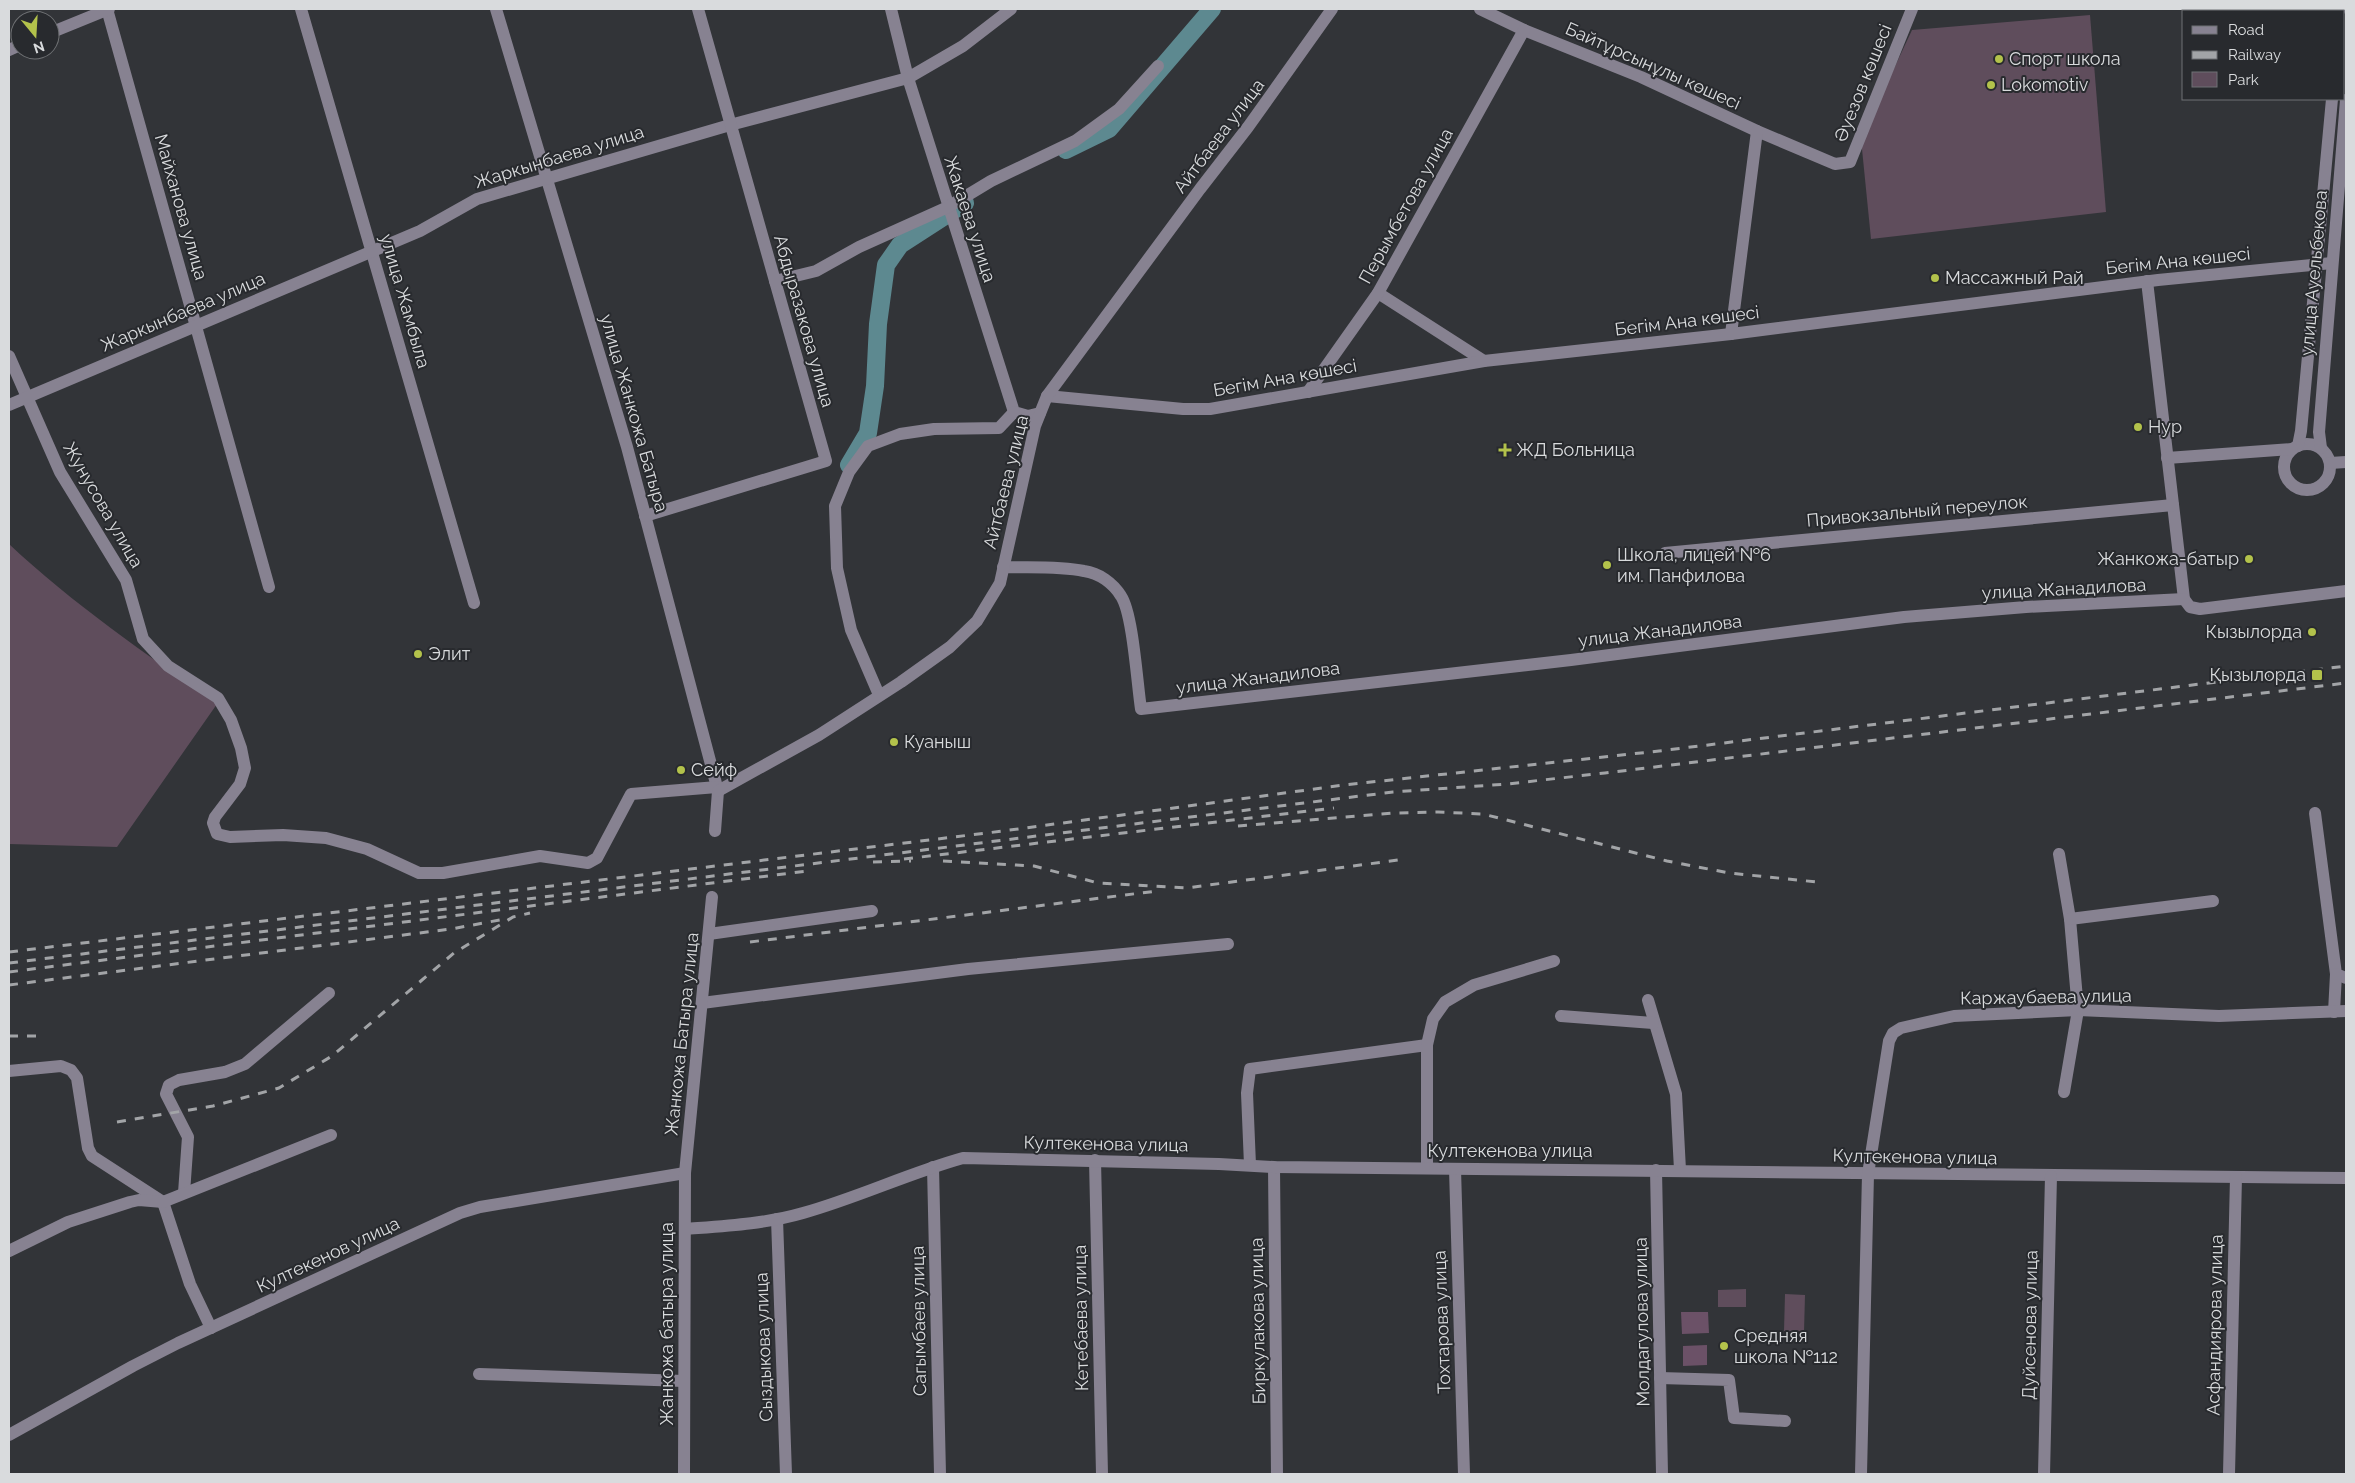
<svg xmlns="http://www.w3.org/2000/svg" width="2355" height="1483" viewBox="0 0 2355 1483" font-family="Raleway,sans-serif">
  <style>
    .green { fill: #5f4d5c }
    .forest { fill: #6b5167 }
    .lines { fill: none; stroke-linecap: round; stroke-linejoin: round }
    .river { stroke: #5d8990; stroke-width: 18 }
    .minor { stroke: #878291; stroke-width: 12 }
    .rail { stroke: #a2a4a7; stroke-width: 3; stroke-dasharray: 9 9; stroke-linecap: butt }
    .poi-dot { fill: #b3c24b; stroke: #282a2e; stroke-width: 2 }
    .labels { text-anchor: middle; stroke-width: 4; stroke-linejoin: round; paint-order: stroke }
    .poi-label { font-size: 18px; fill: #d9dbdd; stroke: #282a2e; text-anchor: start }
    .street-label { font-size: 18px; fill: #d9dbdd; stroke: #282a2e }
  </style>
  <rect width="100%" height="100%" fill="#323438"/>
  <g class="green">
    <polygon points="2090,15 2106,212 1871,239 1861,139 1912,30"/>
    <path d="M9,544c64,60 137,110 208,160l-100,143 -108,-3z"/>
    <polygon points="1746,1289 1746,1307 1718,1307 1718,1290"/>
    <polygon points="1785,1294 1805,1295 1804,1332 1784,1331"/>
  </g>
  <g class="forest">
    <polygon points="1681,1312 1708,1312 1709,1333 1682,1334"/>
    <polygon points="1707,1345 1707,1365 1683,1366 1683,1346"/>
  </g>
  <g class="lines">
    <g class="river">
      <polyline points="1066,150 1109,129 1212,9"/>
      <polyline points="849,465 868,433 875,386 878,324 886,265 900,245 965,203"/>
    </g>
    <g class="minor">
      <polyline points="107,9 269,587"/>
      <polyline points="301,9 474,603"/>
      <polyline points="496,9 627,447 718,791 715,831"/>
      <polyline points="891,9 908,78 1014,412 1028,416 1040,413"/>
      <polyline points="1480,9 1524,30 1641,77 1757,131 1835,164 1850,162 1912,9"/>
      <polyline points="2339,11 2339,9"/>
      <polyline points="50,33 109,9"/>
      <polyline points="9,50 20,45"/>
      <polyline points="775,281 816,271 859,247 948,207 991,181 1075,141 1119,109 1158,66"/>
      <polyline points="2147,281 2184,599 2190,607 2200,609 2346,591"/>
      <polyline points="1378,293 1484,361"/>
      <polyline points="1731,334 1757,131"/>
      <polyline points="9,356 60,472 126,580 143,639 168,666 218,698 231,720 241,748 245,768 240,784 215,817 213,823 217,834 230,837 283,835 326,838 367,849 419,873 443,873 540,856 588,863 597,858 631,794 717,787"/>
      <polyline points="1308,392 1378,293 1524,30"/>
      <polyline points="1047,396 1183,409 1210,409 1484,361 1731,334 2158,280 2332,263"/>
      <polyline points="9,405 420,231 477,199 730,125 908,78 963,46 1011,9"/>
      <circle cx="2307" cy="467" r="23"/>
      <polyline points="2298,446 2301,431 2332,99"/>
      <polyline points="2321,448 2319,432 2346,100"/>
      <polyline points="2167,458 2292,449"/>
      <polyline points="2330,463 2346,462"/>
      <polyline points="645,516 826,461 698,9"/>
      <polyline points="1665,553 2173,505"/>
      <path d="M1003,567c27,1 55,-1 81,4 15,2 29,12 37,25 12,18 16,87 20,113l430,-49 333,-43 122,-10 158,-8"/>
      <polyline points="879,695 851,630 837,568 835,506 849,472 868,446 900,434 934,429 999,428 1014,412"/>
      <polyline points="718,791 819,735 901,682 950,647 977,621 1000,583 1035,426 1047,396 1200,189 1248,127 1332,9"/>
      <polyline points="2315,813 2336,974 2346,978"/>
      <polyline points="2059,854 2070,919 2078,1010 2064,1092"/>
      <polyline points="2070,919 2213,901"/>
      <polyline points="709,934 872,911"/>
      <polyline points="1648,1000 1676,1094 1680,1170"/>
      <polyline points="702,1003 968,969 1228,944"/>
      <polyline points="2334,1012 2336,974"/>
      <polyline points="1561,1016 1653,1023"/>
      <polyline points="9,1071 61,1066 71,1070 77,1078 88,1148 92,1156 163,1202 190,1284 211,1328"/>
      <polyline points="1095,1160 1102,1474"/>
      <polyline points="1250,1165 1247,1093 1250,1069 1427,1045"/>
      <polyline points="933,1167 940,1474"/>
      <polyline points="1274,1167 1277,1474"/>
      <polyline points="1427,1168 1427,1045 1433,1019 1445,1002 1474,985 1554,961"/>
      <polyline points="1455,1169 1464,1474"/>
      <polyline points="1656,1170 1662,1474"/>
      <polyline points="184,1193 188,1137 166,1094 169,1085 179,1080 225,1072 245,1064 329,993"/>
      <polyline points="777,1219 786,1474"/>
      <path d="M685,1229c39,-3 80,-5 118,-16 54,-15 106,-40 160,-55l256,6 55,3 1072,11"/>
      <polyline points="9,1251 68,1222 130,1202 139,1200 163,1202 331,1135"/>
      <polyline points="479,1374 684,1381"/>
      <polyline points="1660,1378 1729,1380 1734,1418 1785,1421"/>
      <polyline points="9,1435 133,1366 178,1343 460,1213 480,1207 685,1173"/>
      <polyline points="684,1474 685,1173 712,897"/>
      <polyline points="1861,1474 1868,1174 1889,1041 1893,1033 1901,1028 1954,1016 2078,1010 2219,1016 2346,1011"/>
      <polyline points="2044,1474 2051,1176"/>
      <polyline points="2229,1474 2236,1177"/>
    </g>
    <g class="rail">
      <polyline points="1238,826 1394,813 1438,812 1483,814 1667,861 1729,873 1817,882"/>
      <polyline points="904,859 1334,808"/>
      <polyline points="943,861 1034,866 1098,883 1186,888 1406,859"/>
      <polyline points="873,862 911,861"/>
      <polyline points="750,942 1157,891"/>
      <polyline points="9,952 1003,831 1344,785 1659,751 2346,666"/>
      <polyline points="9,963 1393,792 1507,784 1605,773 2346,683"/>
      <polyline points="9,972 807,871"/>
      <polyline points="9,985 451,929 505,919"/>
      <polyline points="9,1036 42,1036"/>
      <polyline points="117,1122 213,1106 279,1088 332,1056 454,953 513,917 530,913"/>
    </g>
  </g>
  <g class="poi-dot">
    <circle cx="1999" cy="59" r="5"/>
    <circle cx="1991" cy="85" r="5"/>
    <circle cx="1935" cy="278" r="5"/>
    <circle cx="2138" cy="427" r="5"/>
    <path d="M1502.5 442.5h5v5h5v5h-5v5h-5v-5h-5v-5h5z"/>
    <circle cx="2249" cy="559" r="5"/>
    <circle cx="1607" cy="565" r="5"/>
    <circle cx="2312" cy="632" r="5"/>
    <circle cx="418" cy="654" r="5"/>
    <rect x="2311" y="669" width="12" height="12" rx="2.5"/>
    <circle cx="894" cy="742" r="5"/>
    <circle cx="681" cy="770" r="5"/>
    <circle cx="1724" cy="1346" r="5"/>
  </g>
  <g class="labels">
    <g class="poi-label">
      <text x="2009" y="65">Спорт школа</text>
      <text x="2001" y="91">Lokomotiv</text>
      <text x="1945" y="284">Массажный Рай</text>
      <text x="2148" y="433">Нур</text>
      <text x="1516" y="456">ЖД Больница</text>
      <text x="1617" y="561">Школа, лицей №6<tspan x="1617" dy="21">им. Панфилова</tspan></text>
      <text x="2239" y="565" text-anchor="end">Жанкожа-батыр</text>
      <text x="2302" y="638" text-anchor="end">Кызылорда</text>
      <text x="428" y="660">Элит</text>
      <text x="2306" y="681" text-anchor="end">Қызылорда</text>
      <text x="904" y="748">Куаныш</text>
      <text x="691" y="776">Сейф</text>
      <text x="1734" y="1342">Средняя<tspan x="1734" dy="21">школа №112</tspan></text>
    </g>
    <g class="street-label">
      <text transform="translate(1653 66) rotate(24)" y="6">Байтұрсынұлы көшесі</text>
      <text transform="translate(1863 83) rotate(-68)" y="6">Әуезов көшесі</text>
      <text transform="translate(1219 136) rotate(-53)" y="6">Айтбаева улица</text>
      <text transform="translate(559 157) rotate(-17)" y="6">Жаркынбаева улица</text>
      <text transform="translate(1406 206) rotate(-61)" y="6">Перымбетова улица</text>
      <text transform="translate(181 207) rotate(74)" y="6">Майханова улица</text>
      <text transform="translate(970 219) rotate(72)" y="6">Жакаева улица</text>
      <text transform="translate(2178 261) rotate(-6)" y="6">Бегім Ана көшесі</text>
      <text transform="translate(2314 273) rotate(-85)" y="6">улица Ауельбекова</text>
      <text transform="translate(405 301) rotate(74)" y="6">улица Жамбыла</text>
      <text transform="translate(183 312) rotate(-23)" y="6">Жаркынбаева улица</text>
      <text transform="translate(804 321) rotate(74)" y="6">Абдыразакова улица</text>
      <text transform="translate(1687 321) rotate(-7)" y="6">Бегім Ана көшесі</text>
      <text transform="translate(1285 378) rotate(-10)" y="6">Бегім Ана көшесі</text>
      <text transform="translate(634 413) rotate(74)" y="6">улица Жанкожа Батыра</text>
      <text transform="translate(1006 482) rotate(-76)" y="6">Айтбаева улица</text>
      <text transform="translate(103 505) rotate(60)" y="6">Жунусова улица</text>
      <text transform="translate(1917 511) rotate(-5)" y="6">Привокзальный переулок</text>
      <text transform="translate(2064 589) rotate(-3)" y="6">улица Жанадилова</text>
      <text transform="translate(1660 631) rotate(-7)" y="6">улица Жанадилова</text>
      <text transform="translate(1258 678) rotate(-7)" y="6">улица Жанадилова</text>
      <text transform="translate(2046 997) rotate(-1)" y="6">Каржаубаева улица</text>
      <text transform="translate(682 1034) rotate(-84)" y="6">Жанкожа Батыра улица</text>
      <text transform="translate(1106 1144) rotate(1)" y="6">Култекенова улица</text>
      <text x="1510" y="1157">Култекенова улица</text>
      <text transform="translate(1915 1157) rotate(1)" y="6">Култекенова улица</text>
      <text transform="translate(328 1255) rotate(-25)" y="6">Култекенов улица</text>
      <text transform="translate(1081 1318) rotate(-91)" y="6">Кетебаева улица</text>
      <text transform="translate(919 1321) rotate(-91)" y="6">Сагымбаев улица</text>
      <text transform="translate(1258 1321) rotate(-91)" y="6">Биркулакова улица</text>
      <text transform="translate(1442 1322) rotate(-92)" y="6">Тохтарова улица</text>
      <text transform="translate(1642 1322) rotate(-91)" y="6">Молдагулова улица</text>
      <text transform="translate(667 1324) rotate(-90)" y="6">Жанкожа батыра улица</text>
      <text transform="translate(2030 1325) rotate(-89)" y="6">Дуйсенова улица</text>
      <text transform="translate(2215 1325) rotate(-89)" y="6">Асфандиярова улица</text>
      <text transform="translate(764 1347) rotate(-92)" y="6">Сыздыкова улица</text>
    </g>
  </g>
  <rect width="2355" height="1483" fill="none" stroke="#d9dbdd" stroke-width="20"/>
  <rect x="2182" y="10" width="162" height="90" fill="#282a2e" stroke="#6f7174"/>
  <rect x="2192" y="26" width="25" height="8" fill="#878291" stroke="#6f7174"/>
  <text x="2228" y="35" font-size="15" fill="#d9dbdd">Road</text>
  <rect x="2192" y="51" width="25" height="8" fill="#a2a4a7" stroke="#6f7174"/>
  <text x="2228" y="60" font-size="15" fill="#d9dbdd">Railway</text>
  <rect x="2192" y="72" width="25" height="15" fill="#5f4d5c" stroke="#6f7174"/>
  <text x="2228" y="85" font-size="15" fill="#d9dbdd">Park</text>
  <g transform="translate(35 35) rotate(162)"><circle r="24" fill="#282a2e" stroke="#6f7174"/>
  <path d="M0-4L9 19L0 12L-9 19Z" fill="#b3c24b"/>
  <text y="-8" font-size="14" font-weight="bold" text-anchor="middle" fill="#d9dbdd">N</text>
  </g>
</svg>
